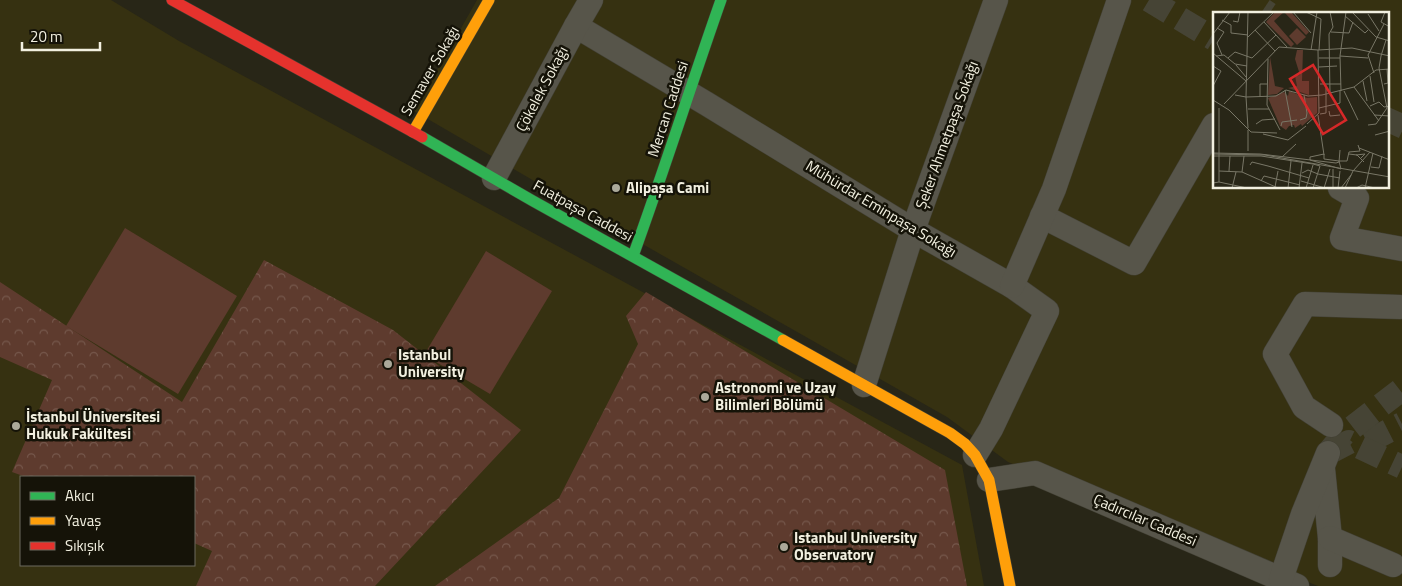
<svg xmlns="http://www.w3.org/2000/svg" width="1402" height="586" viewBox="0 0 1402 586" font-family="'Titillium Web',sans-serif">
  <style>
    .built { fill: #363111; fill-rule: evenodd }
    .park { fill: url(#park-crowns) }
    .pitch { fill: #5e3b2e }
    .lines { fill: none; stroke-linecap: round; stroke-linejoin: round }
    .street-tunnel { stroke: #464435; stroke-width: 24; stroke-dasharray: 24 12; stroke-linecap: butt }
    .street-casing { stroke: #424034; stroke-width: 25 }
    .fast-casing { stroke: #424034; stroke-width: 12 }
    .slow-casing { stroke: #424034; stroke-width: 12 }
    .jam-casing { stroke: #424034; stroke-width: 12 }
    .street { stroke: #57554a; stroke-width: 24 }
    .fast { stroke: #30b455; stroke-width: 11 }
    .slow { stroke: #ff9f0a; stroke-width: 11 }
    .jam { stroke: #e5322d; stroke-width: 11 }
    .poi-dot { fill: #aba99a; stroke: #151308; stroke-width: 2 }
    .labels { text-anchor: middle; stroke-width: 5; stroke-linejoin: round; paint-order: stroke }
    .street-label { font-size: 15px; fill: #f2f0e0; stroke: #151308 }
    .poi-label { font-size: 15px; font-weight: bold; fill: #f2f0e0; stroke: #151308; text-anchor: start }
    .inset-road { fill: none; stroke: #797767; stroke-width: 1 }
    .view { fill: #d62828; fill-opacity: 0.15; stroke: #d62828; stroke-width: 2.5 }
    .inset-edge { fill: none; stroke: #f2f0e0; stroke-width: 2.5 }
  </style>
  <defs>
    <pattern id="park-crowns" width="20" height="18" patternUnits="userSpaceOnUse" patternTransform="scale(1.25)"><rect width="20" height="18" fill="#5e3b2e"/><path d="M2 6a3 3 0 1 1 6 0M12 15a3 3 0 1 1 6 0" fill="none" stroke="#76584c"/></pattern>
  </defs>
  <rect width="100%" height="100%" fill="#282617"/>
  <g class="built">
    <path d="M0,0h111l68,41 783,424 22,121h-984zM21,477h173v88h-173z"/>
    <path d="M477,0h925v586h-84l-310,-124 -61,-45 -301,-171 -232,-135zM1214,14h174v174h-174z"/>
  </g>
  <g class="park">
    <polygon points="264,260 393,330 521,430 375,586 196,586 212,551 194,543 194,477 26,477 12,472 52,380 0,357 0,282 182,402"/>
    <polygon points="646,292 945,470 967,586 435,586 559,498 638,344 626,316"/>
  </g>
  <g class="pitch">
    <polygon points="125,228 237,296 178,394 66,326"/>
    <polygon points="486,251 552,291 490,394 424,355"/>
  </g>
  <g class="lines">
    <g class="street-tunnel">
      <polyline points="1149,0 1214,39"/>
      <polyline points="1263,10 1269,14"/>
      <polyline points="1388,133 1402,102"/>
      <polyline points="1367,442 1402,424"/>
      <polyline points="1328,453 1344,434 1402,389"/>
      <polyline points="1328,453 1349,442 1402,467"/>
    </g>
    <defs>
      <g id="street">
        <polyline points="576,26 707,104 913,230 1012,286 1047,311 991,429 975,455"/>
        <polyline points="494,178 576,26 591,0"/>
        <polyline points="1340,188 1357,198 1342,238 1402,249"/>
        <polyline points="1042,216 1134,263 1214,125"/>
        <polyline points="1012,286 1054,189 1119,0"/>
        <polyline points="864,385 913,230 996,0"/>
        <polyline points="1331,425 1304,407 1275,354 1305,304 1400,307"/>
        <polyline points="1323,469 1330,538 1330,565"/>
        <polyline points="989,480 1035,473 1297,586"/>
        <polyline points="1330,538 1393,565"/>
        <polyline points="1281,579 1303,514 1328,453"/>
      </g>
      <g id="fast">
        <polyline points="422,137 533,201 783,340"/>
        <path d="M633,256c31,-85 58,-171 88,-256"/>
      </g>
      <g id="slow">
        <polyline points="413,132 489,0"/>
        <polyline points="783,340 950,433 965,444 975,455 989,480 1010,586"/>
      </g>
      <polyline id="jam" points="172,0 422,137"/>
    </defs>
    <use href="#street" class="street-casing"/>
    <use href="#fast" class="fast-casing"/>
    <use href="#slow" class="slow-casing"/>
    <use href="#jam" class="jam-casing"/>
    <use href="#street" class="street"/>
    <use href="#fast" class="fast"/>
    <use href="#slow" class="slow"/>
    <use href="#jam" class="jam"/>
  </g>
  <g class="poi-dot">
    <circle cx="616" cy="188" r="5"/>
    <circle cx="388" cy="364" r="5"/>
    <circle cx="705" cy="397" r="5"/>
    <circle cx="16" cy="426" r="5"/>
    <circle cx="784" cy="547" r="5"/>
  </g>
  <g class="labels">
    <g class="street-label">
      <text transform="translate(430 71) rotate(-60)" y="5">Semaver Sokağı</text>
      <text transform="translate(542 89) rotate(-62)" y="5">Çökelek Sokağı</text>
      <text transform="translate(668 109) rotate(-72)" y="5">Mercan Caddesi</text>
      <text transform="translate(947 135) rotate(-70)" y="5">Şeker Ahmetpaşa Sokağı</text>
      <text transform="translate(881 209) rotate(31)" y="5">Mühürdar Eminpaşa Sokağı</text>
      <text transform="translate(583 211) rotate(29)" y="5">Fuatpaşa Caddesi</text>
      <text transform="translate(1145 520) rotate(23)" y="5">Çadırcılar Caddesi</text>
    </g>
    <g class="poi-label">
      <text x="626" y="193">Alipaşa Cami</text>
      <text x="398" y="360">Istanbul<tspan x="398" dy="17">University</tspan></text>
      <text x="715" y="393">Astronomi ve Uzay<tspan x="715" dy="17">Bilimleri Bölümü</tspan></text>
      <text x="26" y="422">İstanbul Üniversitesi<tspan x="26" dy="17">Hukuk Fakültesi</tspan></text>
      <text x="794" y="543">Istanbul University<tspan x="794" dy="17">Observatory</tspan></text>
    </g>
  </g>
  <g transform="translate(1213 12)">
    <rect width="176" height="176" fill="#282617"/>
    <path d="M84,16l9,9 -9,8 -8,-9z" fill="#5e3b2e"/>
    <path d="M84,38h6l-1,31h7v14l-21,-7 9,-2 -2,-10 5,-1 -5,-16zM57,45l5,29 9,2 -7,6 -9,1zM76,79l18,7 10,-1v16l-15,13 -1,-2 -6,4 -1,-3 -5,1 -3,4 -6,-4 -12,-28 16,-6 4,4z" fill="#5e3b2e"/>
    <path d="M62,0h9l-10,9 20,23 -3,3 -25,-25zM71,0h7l18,20 -3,3z" fill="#5e3b2e"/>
    <path class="inset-road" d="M35,0l-2,85 30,-1 10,-6 22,6 14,-1 32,-8 22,-17 14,-1M80,0l18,21M93,0l15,7 -2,31M139,0l24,25 14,4M172,0l-4,10 9,5M155,2l11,17M132,4l20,17 3,-3M9,8l9,5v8l17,2M20,9l5,1 2,-10M51,10l23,25M4,16l7,4 -7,11 5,12M42,18l20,21M118,20l18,1 4,-11M0,22l17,-22M35,25l26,-25M98,38l6,-38M105,38l34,-2 38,8M0,41l33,28M3,44l8,-1 11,9 12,2M127,44l28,2M168,44l5,-16M15,46l7,-6 17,6 24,-23M106,46h21M55,47l-1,46 13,25M23,53l10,12M0,54l8,5 -8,15M106,55l18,-1M161,61l-6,-18 16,-31M157,64l4,26M150,69l4,20M107,72h21M171,72l4,-1 -1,-14M141,75l25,34M72,78l7,37M128,79l-1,-35 6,-44M131,79l14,29M117,81l-1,-59 4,-7 -3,-15M22,83l11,2 2,31M47,85v-13h7M0,88l16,10 22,22 26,1M11,92l55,-57 39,3 1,63 -12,11M157,94l9,-4 5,5 6,-1M106,96l21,-5v-12M35,97h21M116,99l1,5 10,-1M107,102l6,-1v-25M105,103l6,40M161,103l16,1M87,108l6,-2 1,-5 -3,-18M43,112l6,-4 13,-1M155,113l8,-1 11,-16 -8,-40 2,-12M68,114l1,-4 15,-2M50,122l25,6 18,-14M162,123l15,-4M146,136l31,12M35,139v-21M0,141l47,1 76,9 3,-1 1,-12M0,142l52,1 125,22M111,142v5l15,2 2,8 -31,-9v-3zM136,142l8,1 7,7M143,143l9,-1 -5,5M0,144h48l52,8 7,2 -7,22M69,145l14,-13M126,149h8l2,-9 11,-1 -2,-6M37,153l2,-3 16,4 41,12M158,155l8,1 3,-12M120,157v19M6,159l23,1 36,16M16,159l1,-15M29,160l2,-16M89,161l6,-3 10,4M105,162l22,4M48,169l3,-5 36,9M88,169l24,7M6,170l28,6M0,171l6,-1v-74M62,175l3,-16M19,176l4,-16M75,176l3,-27M86,176l3,-25M93,176l7,-23M111,176l6,-19M125,176l2,-17M128,176l10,-13M132,176l8,-17 17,-19M143,176l6,-3 13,3M152,176l8,-35"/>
    <path class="view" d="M100,53l33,55 -23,14 -33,-55z"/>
    <rect width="176" height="176" class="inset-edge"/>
  </g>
  <rect x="20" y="476" width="175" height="90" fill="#151308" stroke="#6d6b5e"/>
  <rect x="30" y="492" width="25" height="8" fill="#30b455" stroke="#6d6b5e"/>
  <text x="65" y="501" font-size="15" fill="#f2f0e0">Akıcı</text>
  <rect x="30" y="517" width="25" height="8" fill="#ff9f0a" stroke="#6d6b5e"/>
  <text x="65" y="526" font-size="15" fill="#f2f0e0">Yavaş</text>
  <rect x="30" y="542" width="25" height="8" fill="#e5322d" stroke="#6d6b5e"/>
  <text x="65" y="551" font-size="15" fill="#f2f0e0">Sıkışık</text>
  <path d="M22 42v8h78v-8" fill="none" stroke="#f2f0e0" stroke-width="2.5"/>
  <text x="30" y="42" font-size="15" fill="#f2f0e0" stroke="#151308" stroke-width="4" paint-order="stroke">20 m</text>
</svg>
